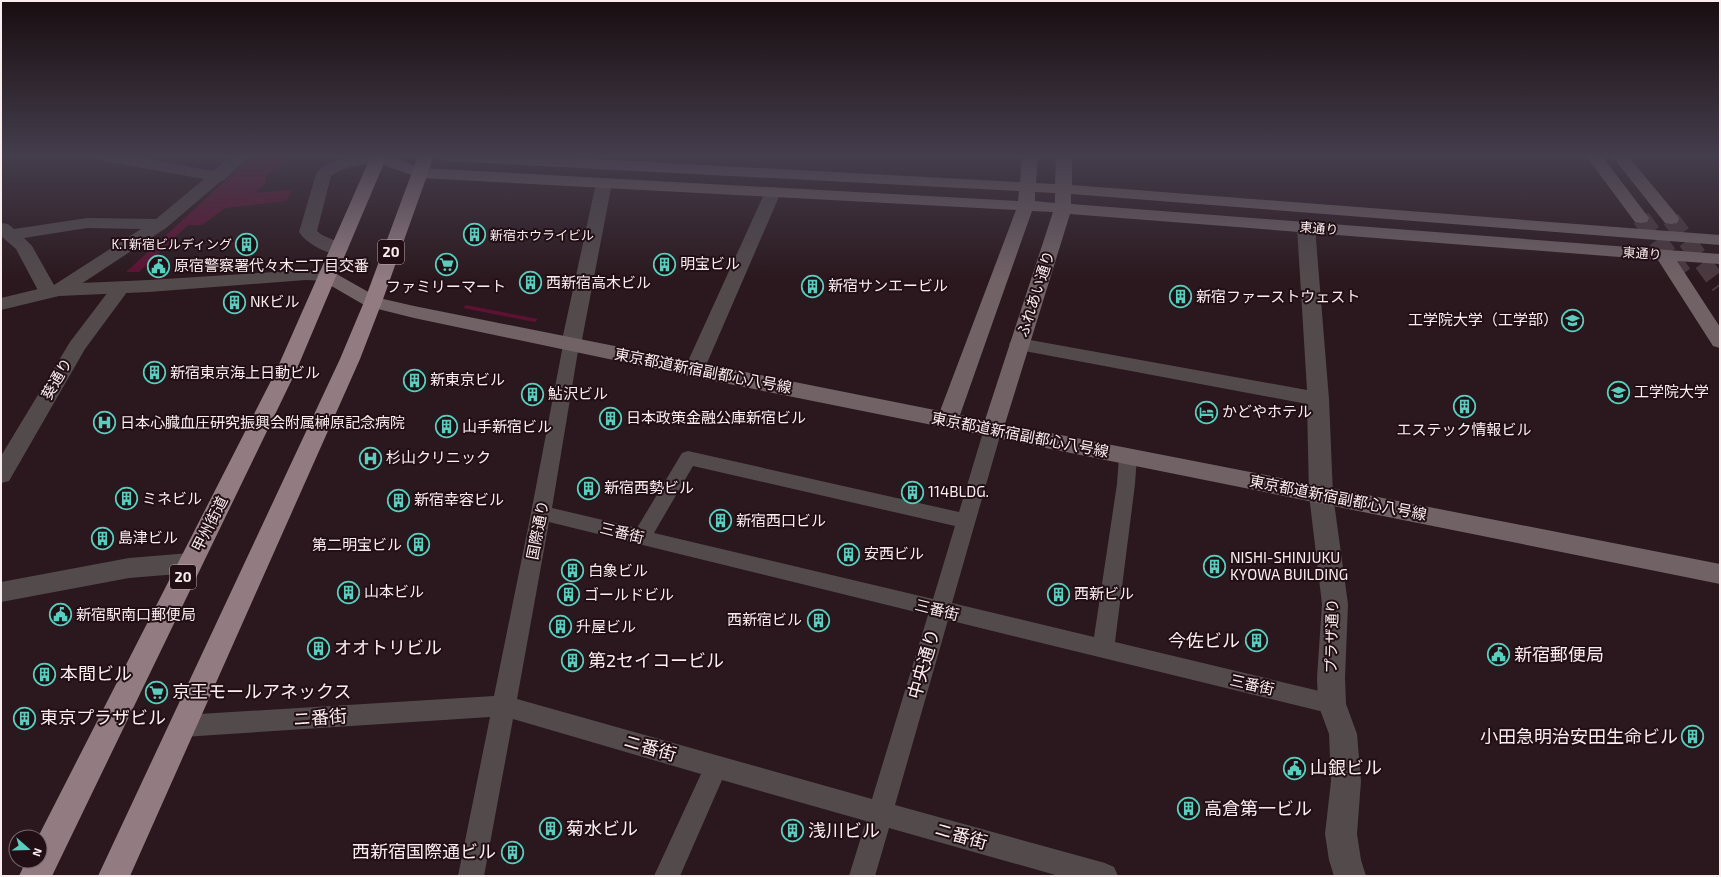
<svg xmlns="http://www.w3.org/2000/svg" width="1721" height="877" viewBox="0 0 1721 877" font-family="'Exo 2','Noto Sans JP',sans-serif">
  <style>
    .green { fill: #5e1232 }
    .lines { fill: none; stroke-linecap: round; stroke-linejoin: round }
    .secondary-tunnel { stroke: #4a383e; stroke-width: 18; stroke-dasharray: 18 9; stroke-linecap: butt }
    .pedestrian { fill: #534a4c; fill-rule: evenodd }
    .minor { fill: #534a4c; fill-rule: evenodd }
    .tertiary { fill: #534a4c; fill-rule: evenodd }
    .secondary { fill: #716266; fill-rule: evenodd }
    .trunk { fill: #927c82; fill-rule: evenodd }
    .labels { text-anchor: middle; stroke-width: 4; stroke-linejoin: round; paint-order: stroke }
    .far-street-label { font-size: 13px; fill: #faedf0; stroke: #210f15 }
    .far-poi-label { font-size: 13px; fill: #faedf0; stroke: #210f15; text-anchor: start }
    .shield { fill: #210f15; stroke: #b9aaae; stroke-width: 1 }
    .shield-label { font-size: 14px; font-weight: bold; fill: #faedf0 }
    .poi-label { font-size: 15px; fill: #faedf0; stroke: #210f15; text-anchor: start }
    .street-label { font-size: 15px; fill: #faedf0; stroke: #210f15 }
    .near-poi-label { font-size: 18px; fill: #faedf0; stroke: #210f15; text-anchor: start }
    .near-street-label { font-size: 18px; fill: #faedf0; stroke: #210f15 }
  </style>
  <rect width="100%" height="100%" fill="#2b181e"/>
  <g class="green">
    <polygon points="252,156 293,156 266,176 265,184 254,193 292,190 287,201 225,208 202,225 188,225 139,272 126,272"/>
    <polygon points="466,305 538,319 535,322 463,308"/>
  </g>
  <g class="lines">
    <g class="secondary-tunnel">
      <polyline points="1641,218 1683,274"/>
      <polyline points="1671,219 1720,286"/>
    </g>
    <path class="pedestrian" d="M571,340l6,1 2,4 -27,163 85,20 45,-75 6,-2 271,61 25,-83 3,-4 6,-2 6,2 3,4 -50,174 142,34 23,-153 2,-28 3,-5 6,-2 6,2 3,5 -2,28 -20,158 217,52 8,3 3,7 -3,7 -8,3 -384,-94 -53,185 210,58 9,4 4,9h-59l-170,-48 -14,48h-26l17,-55 -144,-41 -42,96h-26l47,-102 -188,-55 -29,157h-26l32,-159 -307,20 -8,-3 -4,-8 4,-8 8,-3 311,-19 37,-183 32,-168 2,-4zM693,466l262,60 -22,73 -279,-66zM549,522l379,93 -56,184 -355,-100z"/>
    <g class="minor">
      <path d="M96,156h34l83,15 18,-15h18l-25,24 -3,1 -55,47 -100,66c-9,2 -16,4 -25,2l-25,-47 -15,-13v-13l7,1 6,5 73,-11 69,1 48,-40 -100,-18 -5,-2zM87,228l54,1 -87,56 -22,-39 -8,-8z"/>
      <path d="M355,156h29l2,2 -2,3c-19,5 -36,3 -53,15l-14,55c8,8 24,9 31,18l-3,4c-15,4 -37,-8 -46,-21l17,-58c8,-12 25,-15 39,-18z"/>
      <polygon points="604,178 610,180 612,183 581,345 578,349 571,351 564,349 561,345 596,183 598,180"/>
      <polygon points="773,187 779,189 781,192 704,370 701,375 694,377 687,375 684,370 765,192 767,189"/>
      <polygon points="1306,222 1312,223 1315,227 1329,399 1333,495 1348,604 1345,678 1346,704 1357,734 1361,781 1357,834 1361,860 1366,876 1334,876 1329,860 1325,834 1331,781 1329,734 1318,704 1317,678 1322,604 1309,495 1307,404 1019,350 1012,348 1009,344 1012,340 1019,338 1307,390 1297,227 1300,223"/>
      <polygon points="121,282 128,284 130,288 85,349 9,481 1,483 1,456 70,342 114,284"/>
      <polygon points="190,553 199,556 202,563 199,570 190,573 129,578 1,602 1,582 129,558"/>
    </g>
    <polygon class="tertiary" points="306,270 333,272 336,276 333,280 327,281 306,280 149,292 59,296 1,310 1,298 59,284 149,280"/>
    <g class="secondary">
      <path d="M372,156h15l35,12 596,33 1,-10 -572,-30 -5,-2 -3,-3h98l483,26 2,-26h16l-2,27 19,1 1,-28h16v29l648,50v10l-649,-51v10l649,50v10l-43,-3 43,66v21l-7,-2 -55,-86 -588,-46 -65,210 715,140v20l-1026,-207 -280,-59 -48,-12 -45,-26 -3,-4 3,-4 6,-1 6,1 46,26 35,8 526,105 76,-201 -596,-32 -48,-17 -2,-3zM1035,192l20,1v10l-20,-2zM1032,211l21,1 -68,208 -25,-5z"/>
      <polygon points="1586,156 1602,156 1649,218 1647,222 1641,223 1635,222"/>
      <polygon points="1612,156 1628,156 1677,215 1679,219 1677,223 1671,224 1665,223"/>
    </g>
    <g class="trunk">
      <polygon points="371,156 387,156 296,371 52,876 19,876 26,861 40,861 40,837 38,837 276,371"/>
      <polygon points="418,156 434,156 382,302 360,359 130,876 98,876 340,359 364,302"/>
    </g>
  </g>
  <linearGradient id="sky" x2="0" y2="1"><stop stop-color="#180d10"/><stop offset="0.56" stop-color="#443d4c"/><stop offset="1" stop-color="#443d4c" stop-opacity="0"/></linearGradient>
  <rect width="1721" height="279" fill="url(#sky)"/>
  <defs>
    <symbol id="building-ring" viewBox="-11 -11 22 22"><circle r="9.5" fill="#210f15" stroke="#5acebe" stroke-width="1.5"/><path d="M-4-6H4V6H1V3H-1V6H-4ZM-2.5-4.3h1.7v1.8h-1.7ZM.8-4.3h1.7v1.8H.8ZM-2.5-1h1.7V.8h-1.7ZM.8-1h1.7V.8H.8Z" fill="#5acebe"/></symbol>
    <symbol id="supermarket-ring" viewBox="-11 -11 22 22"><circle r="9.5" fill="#210f15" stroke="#5acebe" stroke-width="1.5"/><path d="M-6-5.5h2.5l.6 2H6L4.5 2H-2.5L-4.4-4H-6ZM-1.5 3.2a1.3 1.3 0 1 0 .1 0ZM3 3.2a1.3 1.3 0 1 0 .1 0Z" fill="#5acebe"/></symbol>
    <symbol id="civic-ring" viewBox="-11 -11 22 22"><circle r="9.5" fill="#210f15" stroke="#5acebe" stroke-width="1.5"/><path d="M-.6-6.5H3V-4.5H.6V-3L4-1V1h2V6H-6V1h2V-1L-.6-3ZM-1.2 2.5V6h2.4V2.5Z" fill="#5acebe"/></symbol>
    <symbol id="university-ring" viewBox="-11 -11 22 22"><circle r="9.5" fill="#210f15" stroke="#5acebe" stroke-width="1.5"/><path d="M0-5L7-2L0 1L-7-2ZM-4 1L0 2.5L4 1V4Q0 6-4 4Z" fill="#5acebe"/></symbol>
    <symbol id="hotel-ring" viewBox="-11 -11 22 22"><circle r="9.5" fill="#210f15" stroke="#5acebe" stroke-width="1.5"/><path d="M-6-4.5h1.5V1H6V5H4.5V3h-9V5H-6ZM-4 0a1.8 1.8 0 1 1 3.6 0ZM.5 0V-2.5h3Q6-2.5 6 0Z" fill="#5acebe"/></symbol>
    <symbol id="hospital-ring" viewBox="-11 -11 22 22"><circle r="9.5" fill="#210f15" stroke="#5acebe" stroke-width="1.5"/><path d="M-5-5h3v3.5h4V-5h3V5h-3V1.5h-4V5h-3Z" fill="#5acebe"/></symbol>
  </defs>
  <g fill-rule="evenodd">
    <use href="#building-ring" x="462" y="222" width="25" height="25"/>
    <use href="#building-ring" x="234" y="232" width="25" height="25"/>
    <use href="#supermarket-ring" x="434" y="252" width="25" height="25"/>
    <use href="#building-ring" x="652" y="252" width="25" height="25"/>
    <use href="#civic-ring" x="146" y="254" width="25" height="25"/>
    <use href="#building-ring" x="518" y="270" width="25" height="25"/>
    <use href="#building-ring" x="800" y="274" width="25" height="25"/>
    <use href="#building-ring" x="1168" y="284" width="25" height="25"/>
    <use href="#building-ring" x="222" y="290" width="25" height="25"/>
    <use href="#university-ring" x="1560" y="308" width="25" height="25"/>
    <use href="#building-ring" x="142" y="360" width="25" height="25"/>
    <use href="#building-ring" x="402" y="368" width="25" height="25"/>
    <use href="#university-ring" x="1606" y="380" width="25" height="25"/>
    <use href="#building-ring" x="520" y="382" width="25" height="25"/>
    <use href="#building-ring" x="1452" y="394" width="25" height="25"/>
    <use href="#hotel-ring" x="1194" y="400" width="25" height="25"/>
    <use href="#building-ring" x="598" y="406" width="25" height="25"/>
    <use href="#hospital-ring" x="92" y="410" width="25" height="25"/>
    <use href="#building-ring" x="434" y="414" width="25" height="25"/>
    <use href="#hospital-ring" x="358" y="446" width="25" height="25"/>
    <use href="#building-ring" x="576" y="476" width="25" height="25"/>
    <use href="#building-ring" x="900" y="480" width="25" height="25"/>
    <use href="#building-ring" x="114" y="486" width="25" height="25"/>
    <use href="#building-ring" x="386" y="488" width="25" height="25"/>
    <use href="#building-ring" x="708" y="508" width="25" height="25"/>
    <use href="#building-ring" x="90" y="526" width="25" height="25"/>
    <use href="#building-ring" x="406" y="532" width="25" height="25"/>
    <use href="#building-ring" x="836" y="542" width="25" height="25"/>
    <use href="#building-ring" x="1202" y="554" width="25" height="25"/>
    <use href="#building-ring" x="560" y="558" width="25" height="25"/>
    <use href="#building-ring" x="336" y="580" width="25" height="25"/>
    <use href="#building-ring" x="1046" y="582" width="25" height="25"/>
    <use href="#building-ring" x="556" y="582" width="25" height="25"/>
    <use href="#civic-ring" x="48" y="602" width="25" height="25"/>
    <use href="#building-ring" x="806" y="608" width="25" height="25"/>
    <use href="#building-ring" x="548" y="614" width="25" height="25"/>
    <use href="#building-ring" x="1244" y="628" width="25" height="25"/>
    <use href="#building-ring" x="306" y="636" width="25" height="25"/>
    <use href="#civic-ring" x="1486" y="642" width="25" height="25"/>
    <use href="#building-ring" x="560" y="648" width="25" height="25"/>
    <use href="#building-ring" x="32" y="662" width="25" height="25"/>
    <use href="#supermarket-ring" x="144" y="680" width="25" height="25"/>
    <use href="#building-ring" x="12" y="706" width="25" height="25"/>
    <use href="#building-ring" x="1680" y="724" width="25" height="25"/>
    <use href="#civic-ring" x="1282" y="756" width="25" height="25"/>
    <use href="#building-ring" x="1176" y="796" width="25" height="25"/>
    <use href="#building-ring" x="538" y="816" width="25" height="25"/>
    <use href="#building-ring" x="780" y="818" width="25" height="25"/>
    <use href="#building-ring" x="500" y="840" width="25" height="25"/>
  </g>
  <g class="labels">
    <g class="far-street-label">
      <text transform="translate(1319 228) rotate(5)" y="5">東通り</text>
      <text transform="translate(1642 253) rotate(4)" y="5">東通り</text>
    </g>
    <g class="far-poi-label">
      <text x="490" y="240">新宿ホウライビル</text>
      <text x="232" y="249" text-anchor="end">K.T新宿ビルディング</text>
    </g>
    <g class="shield">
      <rect x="378" y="240" width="26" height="24" rx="3"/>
      <rect x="170" y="565" width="26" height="24" rx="3"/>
    </g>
    <g class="shield-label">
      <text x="391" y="257">20</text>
      <text x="183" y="582">20</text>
    </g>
    <g class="poi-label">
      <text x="680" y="269">明宝ビル</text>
      <text x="174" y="271">原宿警察署代々木二丁目交番</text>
      <text x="546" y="288">西新宿高木ビル</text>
      <text x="828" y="291">新宿サンエービル</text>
      <text x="446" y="292" text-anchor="middle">ファミリーマート</text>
      <text x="1196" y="302">新宿ファーストウェスト</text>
      <text x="250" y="307">NKビル</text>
      <text x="1558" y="325" text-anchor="end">工学院大学（工学部）</text>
      <text x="170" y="378">新宿東京海上日動ビル</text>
      <text x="430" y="385">新東京ビル</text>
      <text x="1634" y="397">工学院大学</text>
      <text x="548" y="399">鮎沢ビル</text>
      <text x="1222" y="417">かどやホテル</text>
      <text x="626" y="423">日本政策金融公庫新宿ビル</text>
      <text x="120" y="428">日本心臓血圧研究振興会附属榊原記念病院</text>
      <text x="462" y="432">山手新宿ビル</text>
      <text x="1464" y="435" text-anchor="middle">エステック情報ビル</text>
      <text x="386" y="463">杉山クリニック</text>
      <text x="604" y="493">新宿西勢ビル</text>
      <text x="928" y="497">114BLDG.</text>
      <text x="142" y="504">ミネビル</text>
      <text x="414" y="505">新宿幸容ビル</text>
      <text x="736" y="526">新宿西口ビル</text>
      <text x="118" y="543">島津ビル</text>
      <text x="402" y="550" text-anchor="end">第二明宝ビル</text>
      <text x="864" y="559">安西ビル</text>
      <text x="1230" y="563">NISHI-SHINJUKU<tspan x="1230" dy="17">KYOWA BUILDING</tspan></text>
      <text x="588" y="576">白象ビル</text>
      <text x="364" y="597">山本ビル</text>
      <text x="1074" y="599">西新ビル</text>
      <text x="584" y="600">ゴールドビル</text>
      <text x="76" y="620">新宿駅南口郵便局</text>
      <text x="802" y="625" text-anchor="end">西新宿ビル</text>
      <text x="576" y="632">升屋ビル</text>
    </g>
    <g class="street-label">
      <text transform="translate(1036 294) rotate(-72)" y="5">ふれあい通り</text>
      <text transform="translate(703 371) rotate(11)" y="5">東京都道新宿副都心八号線</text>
      <text transform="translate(57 379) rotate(-60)" y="5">葵通り</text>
      <text transform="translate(1020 435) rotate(11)" y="5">東京都道新宿副都心八号線</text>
      <text transform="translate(1338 498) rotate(11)" y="5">東京都道新宿副都心八号線</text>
      <text transform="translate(210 524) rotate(-63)" y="5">甲州街道</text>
      <text transform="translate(538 530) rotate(-79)" y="5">国際通り</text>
      <text transform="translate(622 533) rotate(14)" y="5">三番街</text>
      <text transform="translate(937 610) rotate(14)" y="5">三番街</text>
      <text transform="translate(1332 636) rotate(-89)" y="5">プラザ通り</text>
      <text transform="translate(1252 685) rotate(13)" y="5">三番街</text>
    </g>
    <g class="near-poi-label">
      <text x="1240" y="647" text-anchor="end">今佐ビル</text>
      <text x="334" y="654">オオトリビル</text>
      <text x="1514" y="661">新宿郵便局</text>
      <text x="588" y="667">第2セイコービル</text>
      <text x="60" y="680">本間ビル</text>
      <text x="172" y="698">京王モールアネックス</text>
      <text x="40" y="724">東京プラザビル</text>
      <text x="1678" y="743" text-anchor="end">小田急明治安田生命ビル</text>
      <text x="1310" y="774">山銀ビル</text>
      <text x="1204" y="815">高倉第一ビル</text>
      <text x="566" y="835">菊水ビル</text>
      <text x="808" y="837">浅川ビル</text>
      <text x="496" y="858" text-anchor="end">西新宿国際通ビル</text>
    </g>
    <g class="near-street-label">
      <text transform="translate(924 664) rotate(-74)" y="6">中央通り</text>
      <text transform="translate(320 718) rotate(-4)" y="6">ニ番街</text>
      <text transform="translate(650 748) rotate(16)" y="6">ニ番街</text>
      <text transform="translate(961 836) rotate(16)" y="6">ニ番街</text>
    </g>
  </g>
  <rect width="1721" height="877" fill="none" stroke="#faedf0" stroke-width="4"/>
  <g transform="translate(28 849) rotate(110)"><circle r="19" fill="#210f15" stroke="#78686d"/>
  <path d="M0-3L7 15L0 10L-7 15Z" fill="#5acebe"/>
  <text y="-6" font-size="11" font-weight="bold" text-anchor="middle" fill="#faedf0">N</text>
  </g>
</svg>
